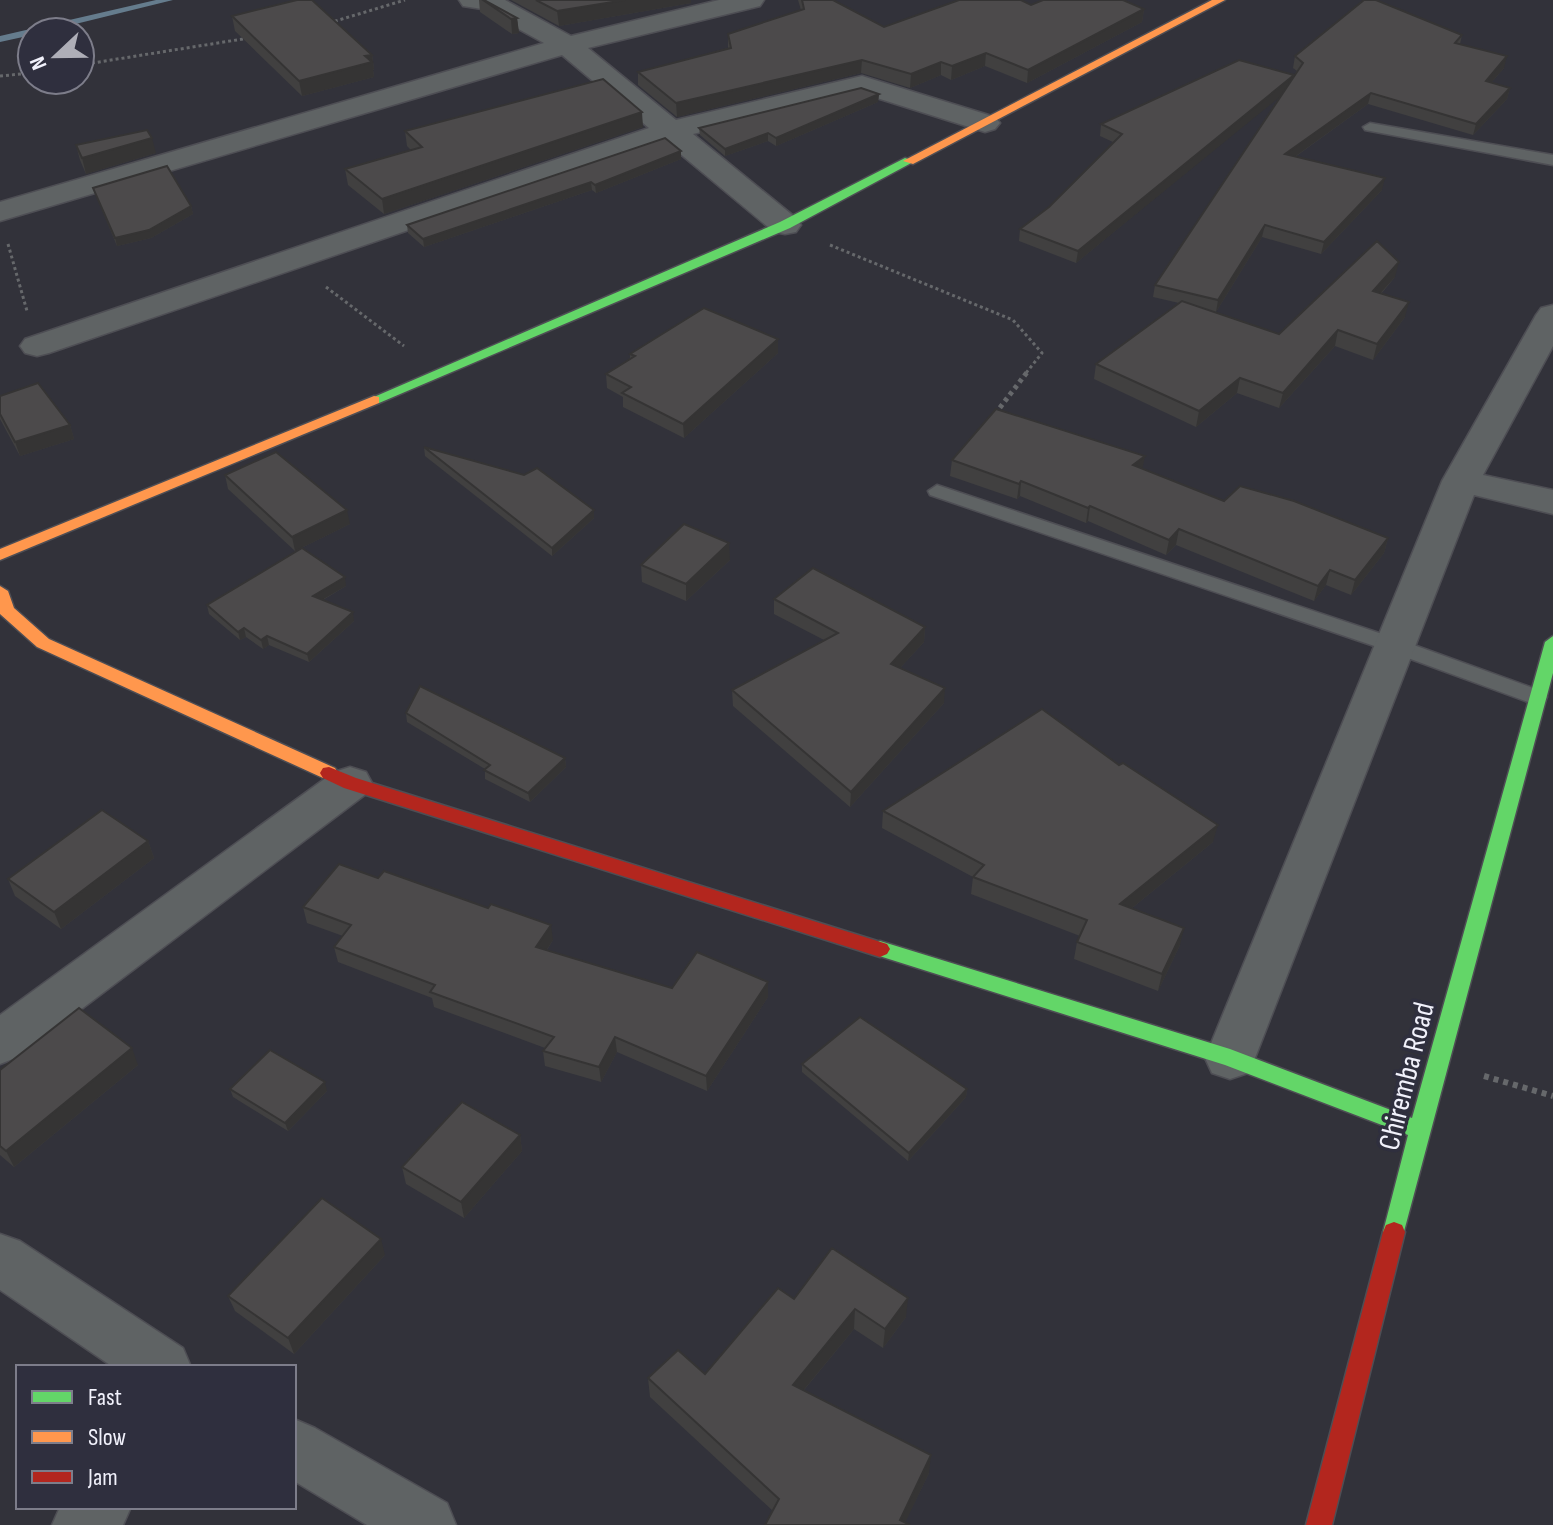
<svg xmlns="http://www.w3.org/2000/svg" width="1553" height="1525" viewBox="0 0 1553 1525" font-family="'Sofia Sans Condensed',sans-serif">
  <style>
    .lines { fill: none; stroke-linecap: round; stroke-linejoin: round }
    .stream { fill: #657c8d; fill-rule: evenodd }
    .lane-casing { stroke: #4e4e54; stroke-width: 3 }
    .street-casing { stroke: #4e4e54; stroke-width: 3 }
    .fast-casing { stroke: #4e4e54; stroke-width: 3 }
    .slow-casing { stroke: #4e4e54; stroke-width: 3 }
    .jam-casing { stroke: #4e4e54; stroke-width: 3 }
    .path-far2 { stroke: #66686b; stroke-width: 3; stroke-dasharray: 3 3; stroke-linecap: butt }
    .path-far1 { stroke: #66686b; stroke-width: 5; stroke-dasharray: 4 4; stroke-linecap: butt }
    .path { stroke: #66686b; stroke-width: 6; stroke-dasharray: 5 5; stroke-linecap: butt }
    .lane { fill: #5f6364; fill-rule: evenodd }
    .street { fill: #5f6364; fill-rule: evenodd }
    .fast { fill: #63d668; fill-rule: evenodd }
    .slow { fill: #ff974d; fill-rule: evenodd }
    .jam { fill: #b3261e; fill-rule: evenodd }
    .wall { fill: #414040 }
    .shaded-wall { fill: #353434 }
    .building { fill: #4c4a4b; stroke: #353434; stroke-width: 2 }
    .labels { text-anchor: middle; stroke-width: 7; stroke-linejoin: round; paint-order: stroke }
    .street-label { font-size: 30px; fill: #f1f1fb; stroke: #2f2f3e }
  </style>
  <rect width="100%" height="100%" fill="#32323a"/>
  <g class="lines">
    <polygon class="stream" points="156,0 173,0 43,32 32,32 32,35 0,42 0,36"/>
    <defs>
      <g id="lane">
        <polygon points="1370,123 1553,155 1553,165 1365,130 1363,127"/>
        <polygon points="937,485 1400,640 1544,692 1547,697 1544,702 1528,702 1386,650 930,495 928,491"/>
      </g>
      <g id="street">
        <polygon points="459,0 505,0 571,36 719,0 764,0 760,6 588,48 676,120 862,76 995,117 1000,123 995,129 985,132 861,93 693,134 796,218 801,225 796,232 785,234 774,232 666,142 49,353 37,356 25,353 20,346 25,339 649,128 562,55 0,221 0,202 544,43 482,9 463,6"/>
        <polygon points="1553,305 1553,346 1483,475 1553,490 1553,514 1474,495 1255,1058 1248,1073 1230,1079 1212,1073 1205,1058 1442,481 1536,315 1541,308"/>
        <polygon points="350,767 366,772 372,783 366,794 18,1057 0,1064 0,1015 334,772"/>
        <polygon points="0,1234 20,1241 183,1348 191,1367 113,1367 0,1290"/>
        <polygon points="294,1419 315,1428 447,1503 456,1525 367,1525 294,1481"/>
        <polygon points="60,1507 131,1507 123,1525 52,1525"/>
      </g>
      <g id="fast">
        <polygon points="905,158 915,161 790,228 379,403 369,403 367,400 780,222"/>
        <polygon points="1553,636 1553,673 1402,1239 1394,1242 1386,1239 1383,1232 1408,1135 1225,1065 873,954 870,949 873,944 880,941 1230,1049 1412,1118 1545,642"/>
      </g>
      <g id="slow">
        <polygon points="1212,0 1225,0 913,164 903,161"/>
        <polygon points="374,396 379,397 379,403 0,560 0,549"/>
        <polygon points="0,586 8,591 14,608 49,639 335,768 338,773 335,778 323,778 37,647 0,614"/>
      </g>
      <g id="jam">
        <polygon points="329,767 356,778 887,944 890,949 887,954 880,957 344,788 323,778 320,773 323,768"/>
        <polygon points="1394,1222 1402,1225 1405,1232 1332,1525 1306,1525 1383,1232 1386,1225"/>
      </g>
    </defs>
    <use href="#lane" class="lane-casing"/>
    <use href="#street" class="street-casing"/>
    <use href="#fast" class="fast-casing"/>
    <use href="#slow" class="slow-casing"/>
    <use href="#jam" class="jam-casing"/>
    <g class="path-far2">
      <polyline points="329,23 405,0"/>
      <polyline points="80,65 249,38"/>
      <polyline points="0,76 32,73"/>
      <polyline points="8,244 27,311"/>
      <polyline points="830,245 1013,320 1042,353 1026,373"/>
      <polyline points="326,287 404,346"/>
    </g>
    <polyline class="path-far1" points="995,414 1028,371"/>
    <polyline class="path" points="1484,1076 1553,1096"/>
    <use href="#lane" class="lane"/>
    <use href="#street" class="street"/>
    <use href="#fast" class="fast"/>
    <use href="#slow" class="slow"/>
    <use href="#jam" class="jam"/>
  </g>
  <g class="wall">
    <polygon points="479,0 484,0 517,18 519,33 512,34 480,12"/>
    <polygon points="511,0 691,0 691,3 559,26"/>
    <polygon points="798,0 833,0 884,27 1031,5 1144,9 1142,22 1027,83 985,66 951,80 941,75 910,88 861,73 677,117 638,85 638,72 728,48 728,34 801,10"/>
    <polygon points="232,16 372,55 374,69 373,70 374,77 302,96 235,31"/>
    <polygon points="1462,35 1460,44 1504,68 1491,83 1510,88 1507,99 1473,135 1368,104 1295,157 1382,190 1321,254 1262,237 1216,312 1279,334 1395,277 1381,294 1405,317 1373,360 1335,346 1279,408 1237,393 1196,427 1094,379 1096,364 1179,303 1153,297 1155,285 1282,94 1076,263 1019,241 1020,229 1049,207 1113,142 1100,136 1101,124 1293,77 1297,71 1293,68 1295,56"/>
    <polygon points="879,94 878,102 776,146 768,141 725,156 700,135 699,128"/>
    <polygon points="643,127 384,214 348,185 345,169 411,150 407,146 405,131"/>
    <polygon points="76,145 156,153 86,174 80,160"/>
    <polygon points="681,151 681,159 596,193 592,190 424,247 408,233 407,225"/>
    <polygon points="93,188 191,206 193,214 151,238 117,246"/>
    <polygon points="778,353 684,438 623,407 623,397 607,388 606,374 630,359 630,354"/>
    <polygon points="0,396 70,425 74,439 20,456 0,419"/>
    <polygon points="424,447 594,510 594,518 552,556 425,456"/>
    <polygon points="952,460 1143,469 1224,501 1388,538 1384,553 1351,595 1326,585 1314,601 1176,545 1166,555 1088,521 1086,523 1020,496 1017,499 950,476"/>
    <polygon points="225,475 350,524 295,551 228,489"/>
    <polygon points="730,560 686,601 642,582 641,565"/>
    <polygon points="346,586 323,600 354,621 309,662 269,645 263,649 246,637 240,640 209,614 207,605"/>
    <polygon points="774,599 925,627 924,642 900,668 944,703 850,807 733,706 732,690 824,640 774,614"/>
    <polygon points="406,713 565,758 566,767 530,802 485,779 485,769 407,722"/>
    <polygon points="883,811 1213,842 1132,908 1180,945 1158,991 1074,959 1077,942 1080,936 971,894 973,877 882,828"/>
    <polygon points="148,841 154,858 61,929 15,896 8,879"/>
    <polygon points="303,907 553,940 547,950 672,988 768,982 768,997 707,1091 617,1052 601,1082 545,1066 543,1051 545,1048 434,1007 432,998 338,962 334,947 343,936 307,923"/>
    <polygon points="802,1064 967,1089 966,1097 908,1161 802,1072"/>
    <polygon points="138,1065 14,1167 0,1155 0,1070"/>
    <polygon points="230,1089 327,1091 288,1131 233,1097"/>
    <polygon points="520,1135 522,1151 464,1218 406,1184 402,1167"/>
    <polygon points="385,1255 294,1354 235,1311 228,1296"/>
    <polygon points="794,1299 906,1317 883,1348 854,1329 804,1390 929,1473 905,1522 773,1511 650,1397 648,1378 705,1374"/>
  </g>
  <g class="shaded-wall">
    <polygon points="625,0 691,0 691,3 559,26 557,11"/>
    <polygon points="1144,9 1142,22 1027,83 1028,70"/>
    <polygon points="517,18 519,33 512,34 511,19"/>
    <polygon points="986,53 985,66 951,80 952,66"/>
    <polygon points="372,55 374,69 373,70 374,77 302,96 299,81 365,56"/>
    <polygon points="1507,56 1504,68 1483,92 1486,81"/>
    <polygon points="862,60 861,73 677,117 676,103"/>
    <polygon points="941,62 941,75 910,88 911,74"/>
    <polygon points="1294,75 1292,87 1076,263 1078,251"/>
    <polygon points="1510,88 1507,99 1473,135 1476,124"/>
    <polygon points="1371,93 1368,104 1282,166 1285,154"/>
    <polygon points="879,94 878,102 776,146 776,138"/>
    <polygon points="642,112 643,127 384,214 382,199"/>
    <polygon points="768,133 768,141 725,156 725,149"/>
    <polygon points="152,138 156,153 86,174 82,158"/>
    <polygon points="681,151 681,159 596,193 595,185"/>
    <polygon points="1385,178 1382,190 1321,254 1324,242"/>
    <polygon points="591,182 592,190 424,247 423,239"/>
    <polygon points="191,206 193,214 151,238 117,246 115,238"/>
    <polygon points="1265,225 1262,237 1216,312 1218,300"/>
    <polygon points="1399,262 1395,277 1369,306 1373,291"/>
    <polygon points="1409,302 1405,317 1373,360 1377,344"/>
    <polygon points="1338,330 1335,346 1279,408 1283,393"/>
    <polygon points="778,339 778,353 684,438 683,424"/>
    <polygon points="1240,378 1237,393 1196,427 1199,411"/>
    <polygon points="70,425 74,439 20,456 15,442"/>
    <polygon points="1145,456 1142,471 1133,465"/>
    <polygon points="1021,481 1020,496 1017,499 1019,484"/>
    <polygon points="1090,506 1088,521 1086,523 1088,508"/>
    <polygon points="347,510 350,524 295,551 292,537"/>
    <polygon points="594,510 594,518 552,556 552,548"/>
    <polygon points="1179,529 1176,545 1166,555 1169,540"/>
    <polygon points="1388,538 1384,553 1351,595 1355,580"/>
    <polygon points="729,543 730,560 686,601 686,584"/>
    <polygon points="1330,570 1326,585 1314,601 1318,586"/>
    <polygon points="345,577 346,586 315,604 313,596"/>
    <polygon points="353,612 354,621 309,662 307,654"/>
    <polygon points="925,627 924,642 890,679 891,664"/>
    <polygon points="244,628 246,637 240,640 238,632"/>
    <polygon points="267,636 269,645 263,649 261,640"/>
    <polygon points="945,688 944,703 850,807 851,792"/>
    <polygon points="565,758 566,767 530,802 528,793"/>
    <polygon points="1218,825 1213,842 1116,921 1120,904"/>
    <polygon points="148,841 154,858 61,929 54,912"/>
    <polygon points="551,925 553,940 539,962 536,947"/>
    <polygon points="1184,928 1180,945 1158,991 1162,974"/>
    <polygon points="768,982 768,997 707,1091 706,1076"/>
    <polygon points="615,1037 617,1052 601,1082 599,1067"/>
    <polygon points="132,1048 138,1065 14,1167 6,1151"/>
    <polygon points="325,1082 327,1091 288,1131 285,1123"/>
    <polygon points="967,1089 966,1097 908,1161 909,1153"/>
    <polygon points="520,1135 522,1151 464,1218 461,1202"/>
    <polygon points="381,1239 385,1255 294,1354 288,1338"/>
    <polygon points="908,1298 906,1317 883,1348 885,1329"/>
    <polygon points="855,1309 854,1329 793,1403 793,1385"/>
    <polygon points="931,1455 929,1473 904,1525 900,1520"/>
  </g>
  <g class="building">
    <polygon points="297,0 312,0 372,55 365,56 372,62 299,81 232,16"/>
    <polygon points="483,0 484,0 517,18 511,19"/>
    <polygon points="536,0 625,0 557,11"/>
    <polygon points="802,0 833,0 884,27 959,0 1021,0 1031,5 1043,0 1123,0 1144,9 1028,70 986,53 952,66 941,62 911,74 862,60 676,103 638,72 731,48 728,34 804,9"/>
    <polygon points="1364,0 1376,0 1462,35 1455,43 1507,56 1486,81 1510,88 1476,124 1371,93 1285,154 1385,178 1324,242 1265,225 1218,300 1155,285 1303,63 1295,56"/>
    <polygon points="1239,60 1294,75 1078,251 1020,229 1049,207 1122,134 1101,124"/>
    <polygon points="603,79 642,112 382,199 345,169 422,147 405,131"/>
    <polygon points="861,88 879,94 776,138 768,133 725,149 699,128"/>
    <polygon points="147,130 152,138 82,158 76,145"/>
    <polygon points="665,138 681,151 595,185 591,182 423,239 407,225"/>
    <polygon points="167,166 191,206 149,230 115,238 93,188"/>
    <polygon points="1377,241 1399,262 1373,291 1409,302 1377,344 1338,330 1283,393 1240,378 1199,411 1096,364 1182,301 1279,334"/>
    <polygon points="704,308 778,339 683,424 622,393 631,387 606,374 635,356 630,354"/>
    <polygon points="38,383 70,425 15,442 0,414 0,396"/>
    <polygon points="996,409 1145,456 1133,465 1224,501 1240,486 1294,501 1388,538 1355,580 1330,570 1318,586 1179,529 1169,540 1090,506 1088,508 1021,481 1019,484 952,460"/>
    <polygon points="424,447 524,475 537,468 594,510 552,548"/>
    <polygon points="276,452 347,510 292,537 225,475"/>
    <polygon points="684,524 729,543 686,584 641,565"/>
    <polygon points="302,548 345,577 313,596 353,612 307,654 267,636 261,640 244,628 238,632 207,605"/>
    <polygon points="813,568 925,627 891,664 945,688 851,792 732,690 838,633 774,599"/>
    <polygon points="420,686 565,758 528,793 484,770 490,765 406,713"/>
    <polygon points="1042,709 1119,765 1123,763 1218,825 1120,904 1184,928 1162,974 1077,942 1087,920 973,877 984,865 883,811"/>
    <polygon points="102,810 148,841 54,912 8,879"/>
    <polygon points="339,864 378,878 384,871 488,908 491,904 551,925 536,947 672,988 697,952 768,982 706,1076 615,1037 599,1067 543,1051 554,1037 430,992 435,985 334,947 351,925 303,907"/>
    <polygon points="79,1008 132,1048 6,1151 0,1146 0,1070"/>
    <polygon points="860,1017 967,1089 909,1153 802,1064"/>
    <polygon points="270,1050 325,1082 285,1123 230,1089"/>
    <polygon points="462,1102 520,1135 461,1202 402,1167"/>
    <polygon points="322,1198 381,1239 288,1338 228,1296"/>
    <polygon points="832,1248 908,1298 885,1329 855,1309 793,1385 931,1455 900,1520 910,1525 765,1525 779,1499 648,1378 678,1350 705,1374 778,1288 794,1299"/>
  </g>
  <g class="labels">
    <g class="street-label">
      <text transform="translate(1406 1076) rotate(-76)" y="10">Chiremba Road</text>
    </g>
  </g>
  <rect x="16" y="1365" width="280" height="144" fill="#2f2f3e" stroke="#7d7d8a" stroke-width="2"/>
  <rect x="32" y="1391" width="40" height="12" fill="#63d668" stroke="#7d7d8a" stroke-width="2"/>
  <text x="88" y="1405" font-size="24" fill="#f1f1fb">Fast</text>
  <rect x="32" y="1431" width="40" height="12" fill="#ff974d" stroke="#7d7d8a" stroke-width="2"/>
  <text x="88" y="1445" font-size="24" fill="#f1f1fb">Slow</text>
  <rect x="32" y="1471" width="40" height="12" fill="#b3261e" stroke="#7d7d8a" stroke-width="2"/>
  <text x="88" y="1485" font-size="24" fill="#f1f1fb">Jam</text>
  <g transform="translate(56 56) rotate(248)"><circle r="38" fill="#2f2f3e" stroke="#7d7d8a" stroke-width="2"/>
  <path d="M0-6L14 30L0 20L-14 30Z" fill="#aeaeb7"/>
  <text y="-12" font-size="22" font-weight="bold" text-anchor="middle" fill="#f1f1fb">N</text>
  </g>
</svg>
